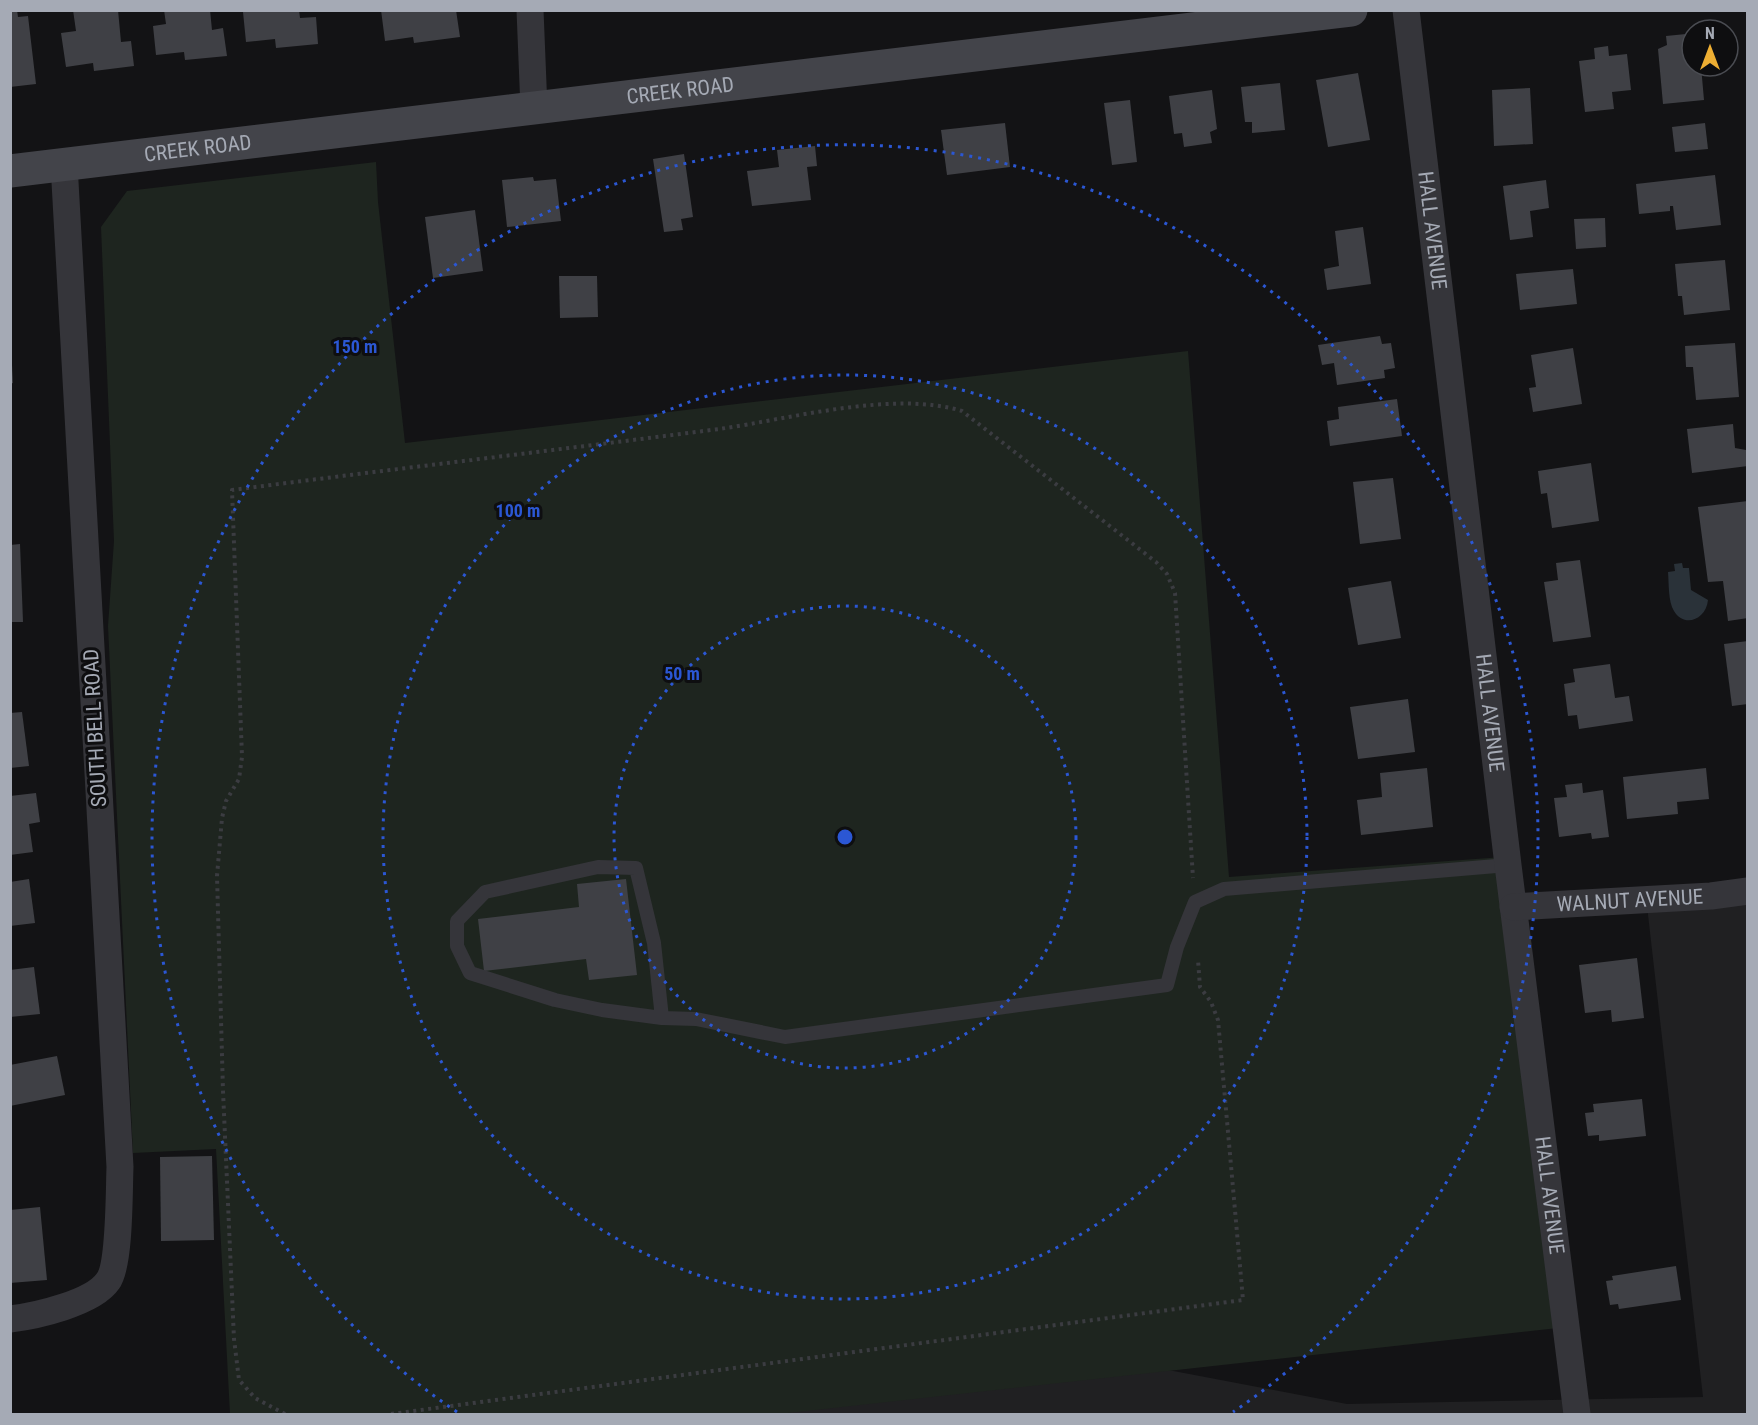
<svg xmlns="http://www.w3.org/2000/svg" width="1758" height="1425" viewBox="0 0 1758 1425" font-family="'Roboto Condensed',sans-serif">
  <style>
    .built { fill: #202022 }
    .green { fill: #1e251f }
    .water { fill: #2a3239 }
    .building { fill: #3f4045 }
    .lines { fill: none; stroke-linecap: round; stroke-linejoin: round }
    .path { stroke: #3b3c41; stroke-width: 4; stroke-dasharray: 3 4.5; stroke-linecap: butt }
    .lane { stroke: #35353a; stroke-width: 14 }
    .street { stroke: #35353a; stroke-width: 27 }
    .secondary { stroke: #43444a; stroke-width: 33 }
    .ring { fill: none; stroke: #2b57d4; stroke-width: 3; stroke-dasharray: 3 6 }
    .labels { text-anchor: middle; stroke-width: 6; stroke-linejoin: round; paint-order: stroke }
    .street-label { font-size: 21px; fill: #a5aab5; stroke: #0e0e10 }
    .centre { fill: #2b57d4; stroke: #0e0e10; stroke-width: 3 }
    .ring-label { font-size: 18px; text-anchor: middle; font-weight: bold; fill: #2b57d4; stroke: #0e0e10; stroke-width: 6; stroke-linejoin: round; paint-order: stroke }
  </style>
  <rect width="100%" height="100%" fill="#131315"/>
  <polygon class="built" points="1747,886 1747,1414 522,1414 1042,1346 1347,1404 1703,1397 1646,897"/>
  <polygon class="green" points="376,162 378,202 405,443 1188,351 1229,877 1503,857 1567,1327 779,1414 230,1414 216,1149 133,1153 108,626 114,541 101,227 127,191"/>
  <path class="water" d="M1682,563l1,5h6l2,22 17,10c-2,20 -24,28 -34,11 -6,-10 -5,-27 -6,-39l7,-1 -1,-7z"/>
  <g class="building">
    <polygon points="10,10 17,10 18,17 28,16 36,84 10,87"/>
    <polygon points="73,10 118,10 121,42 131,41 134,66 94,71 93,63 66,67 61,33 76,31"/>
    <polygon points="164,10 210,10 212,30 223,28 227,56 185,60 184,52 156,55 153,26 166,24"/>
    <polygon points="253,10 299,10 300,18 316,17 318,44 276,48 275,39 246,42 243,12"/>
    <polygon points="381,10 456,10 460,37 414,43 413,37 385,41"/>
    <polygon points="1686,34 1687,44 1692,43 1692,66 1701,66 1704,100 1663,104 1658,49 1667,45 1666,36"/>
    <polygon points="1608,46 1609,56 1627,54 1631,90 1612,92 1614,109 1585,112 1579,61 1595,59 1594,48"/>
    <polygon points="1358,73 1370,140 1328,147 1316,80"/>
    <polygon points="1280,83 1285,130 1252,133 1252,122 1245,122 1241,87"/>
    <polygon points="1530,88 1533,144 1494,146 1492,90"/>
    <polygon points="1212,90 1217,129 1210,132 1212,143 1184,147 1182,133 1174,134 1169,96"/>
    <polygon points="1130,100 1137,162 1112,165 1104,103"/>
    <polygon points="1005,123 1010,167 947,175 941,130"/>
    <polygon points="1705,123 1708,149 1675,152 1672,127"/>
    <polygon points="815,146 817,166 807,167 811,200 752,206 747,171 779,167 777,150"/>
    <polygon points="684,154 693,217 681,219 683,230 664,232 653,159"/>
    <polygon points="1715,175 1721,225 1676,230 1673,206 1670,206 1670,211 1639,214 1636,184"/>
    <polygon points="533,177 534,181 556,179 561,221 507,227 502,180"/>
    <polygon points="1546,180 1549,208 1530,211 1533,237 1510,240 1503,186"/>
    <polygon points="475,210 483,271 433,278 425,217"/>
    <polygon points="1605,218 1606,247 1576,249 1574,219"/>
    <polygon points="1363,227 1371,284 1327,290 1324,269 1339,266 1335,231"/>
    <polygon points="1725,260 1730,310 1684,315 1682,296 1678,296 1675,264"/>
    <polygon points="1573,269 1577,304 1520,310 1516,274"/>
    <polygon points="559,276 597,276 598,317 560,318"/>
    <polygon points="1380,336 1382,344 1391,343 1395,368 1384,370 1385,378 1337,385 1334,363 1322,365 1318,345"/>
    <polygon points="1735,343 1739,397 1696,400 1693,367 1686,367 1685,346"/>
    <polygon points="1573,348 1582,404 1533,412 1529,388 1536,387 1531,355"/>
    <polygon points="10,365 12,365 13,383 10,384"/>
    <polygon points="1397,399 1402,436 1330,446 1327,421 1339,419 1338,407"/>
    <polygon points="1733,424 1735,448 1746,450 1748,466 1692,473 1687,429"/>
    <polygon points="1591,463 1599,521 1552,528 1547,493 1541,494 1538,471"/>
    <polygon points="1393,478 1401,539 1360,544 1353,482"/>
    <polygon points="1748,501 1748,618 1728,621 1723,581 1708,582 1698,507"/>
    <polygon points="20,544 23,622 10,622 10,545"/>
    <polygon points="1580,560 1591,637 1553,642 1544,582 1558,580 1556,563"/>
    <polygon points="1391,581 1401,638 1358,645 1348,588"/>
    <polygon points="1748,641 1748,704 1732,706 1724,644"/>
    <polygon points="1610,664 1615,698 1629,696 1633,721 1579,729 1577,715 1568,716 1564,684 1575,682 1573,669"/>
    <polygon points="1408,699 1415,752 1358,759 1350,707"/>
    <polygon points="22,712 29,766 10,768 10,713"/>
    <polygon points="1427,768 1433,827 1361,835 1357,800 1382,797 1380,773"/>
    <polygon points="1706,768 1709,799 1677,802 1678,814 1627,819 1623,777"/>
    <polygon points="1582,783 1583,793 1603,790 1609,837 1592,839 1591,833 1559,837 1554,798 1567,797 1565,785"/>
    <polygon points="36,793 40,822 29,824 33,852 10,855 10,796"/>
    <polygon points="29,879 35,923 10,926 10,882"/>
    <polygon points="626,879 637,975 589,980 586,959 484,971 478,919 579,907 577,884"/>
    <polygon points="1637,958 1644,1018 1612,1022 1611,1010 1585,1013 1579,965"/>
    <polygon points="34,967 40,1014 10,1017 10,970"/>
    <polygon points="57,1056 65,1095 10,1106 10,1065"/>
    <polygon points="1642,1099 1646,1136 1599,1141 1599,1135 1588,1136 1585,1113 1594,1112 1593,1104"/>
    <polygon points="212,1156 214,1240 161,1241 160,1157"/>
    <polygon points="40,1207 47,1280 10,1283 10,1210"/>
    <polygon points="1676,1266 1681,1300 1619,1309 1618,1304 1610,1305 1606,1281 1613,1280 1612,1276"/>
  </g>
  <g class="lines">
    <g class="path">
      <path d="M285,1414l-30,-16 -16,-18 -5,-41 -11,-248 -6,-215 5,-58 4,-17 13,-22 3,-22 -10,-267c162,-21 325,-40 487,-61 71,-10 175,-39 243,-18l194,151 11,12 8,19 18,285"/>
      <polyline points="391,1414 1243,1300 1218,1020 1211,1002 1200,987 1198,960"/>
    </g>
    <polyline class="lane" points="662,1018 602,1010 555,1000 470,973 457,946 457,921 485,892 598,867 636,868 654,943 662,1018 696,1019 785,1037 1167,985 1177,947 1195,902 1224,889 1508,865"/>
    <g class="street">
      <polyline points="530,10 534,109"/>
      <path id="s1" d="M1406,10l102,855 69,549"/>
      <path id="s2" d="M1513,907l198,-11 37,-5"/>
      <path d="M10,1319c26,-3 83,-16 98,-38 12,-16 11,-91 12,-114l-56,-1003"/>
    </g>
    <path class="secondary" id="s3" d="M10,171l1341,-161"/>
  </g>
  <g class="ring">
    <circle cx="845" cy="837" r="231"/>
    <circle cx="845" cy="837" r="462"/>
    <path d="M457 1412A693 693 0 1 1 1233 1412"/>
  </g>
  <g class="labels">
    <g class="street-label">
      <text dy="7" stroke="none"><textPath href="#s3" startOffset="675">CREEK ROAD</textPath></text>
      <text dy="7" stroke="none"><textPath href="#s3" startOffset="189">CREEK ROAD</textPath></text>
      <text dy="7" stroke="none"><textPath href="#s1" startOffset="222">HALL AVENUE</textPath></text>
      <text dy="7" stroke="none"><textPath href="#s1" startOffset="708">HALL AVENUE</textPath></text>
      <text transform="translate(95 728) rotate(-93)" y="7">SOUTH BELL ROAD</text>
      <text dy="7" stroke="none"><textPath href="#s2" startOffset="117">WALNUT AVENUE</textPath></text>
      <text dy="7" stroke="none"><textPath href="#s1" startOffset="1194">HALL AVENUE</textPath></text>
    </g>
  </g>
  <circle cx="845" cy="837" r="9" class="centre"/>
  <g class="ring-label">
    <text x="355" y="353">150 m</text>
    <text x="518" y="517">100 m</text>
    <text x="682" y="680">50 m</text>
  </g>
  <rect width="1758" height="1425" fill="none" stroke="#a5aab5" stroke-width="24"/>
  <g transform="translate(1710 48)"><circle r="28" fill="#0e0e10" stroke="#4a4c52" stroke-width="1.5"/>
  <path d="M0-4.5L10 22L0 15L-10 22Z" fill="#eeae33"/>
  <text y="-9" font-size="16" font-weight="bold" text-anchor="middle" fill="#a5aab5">N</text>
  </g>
</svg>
